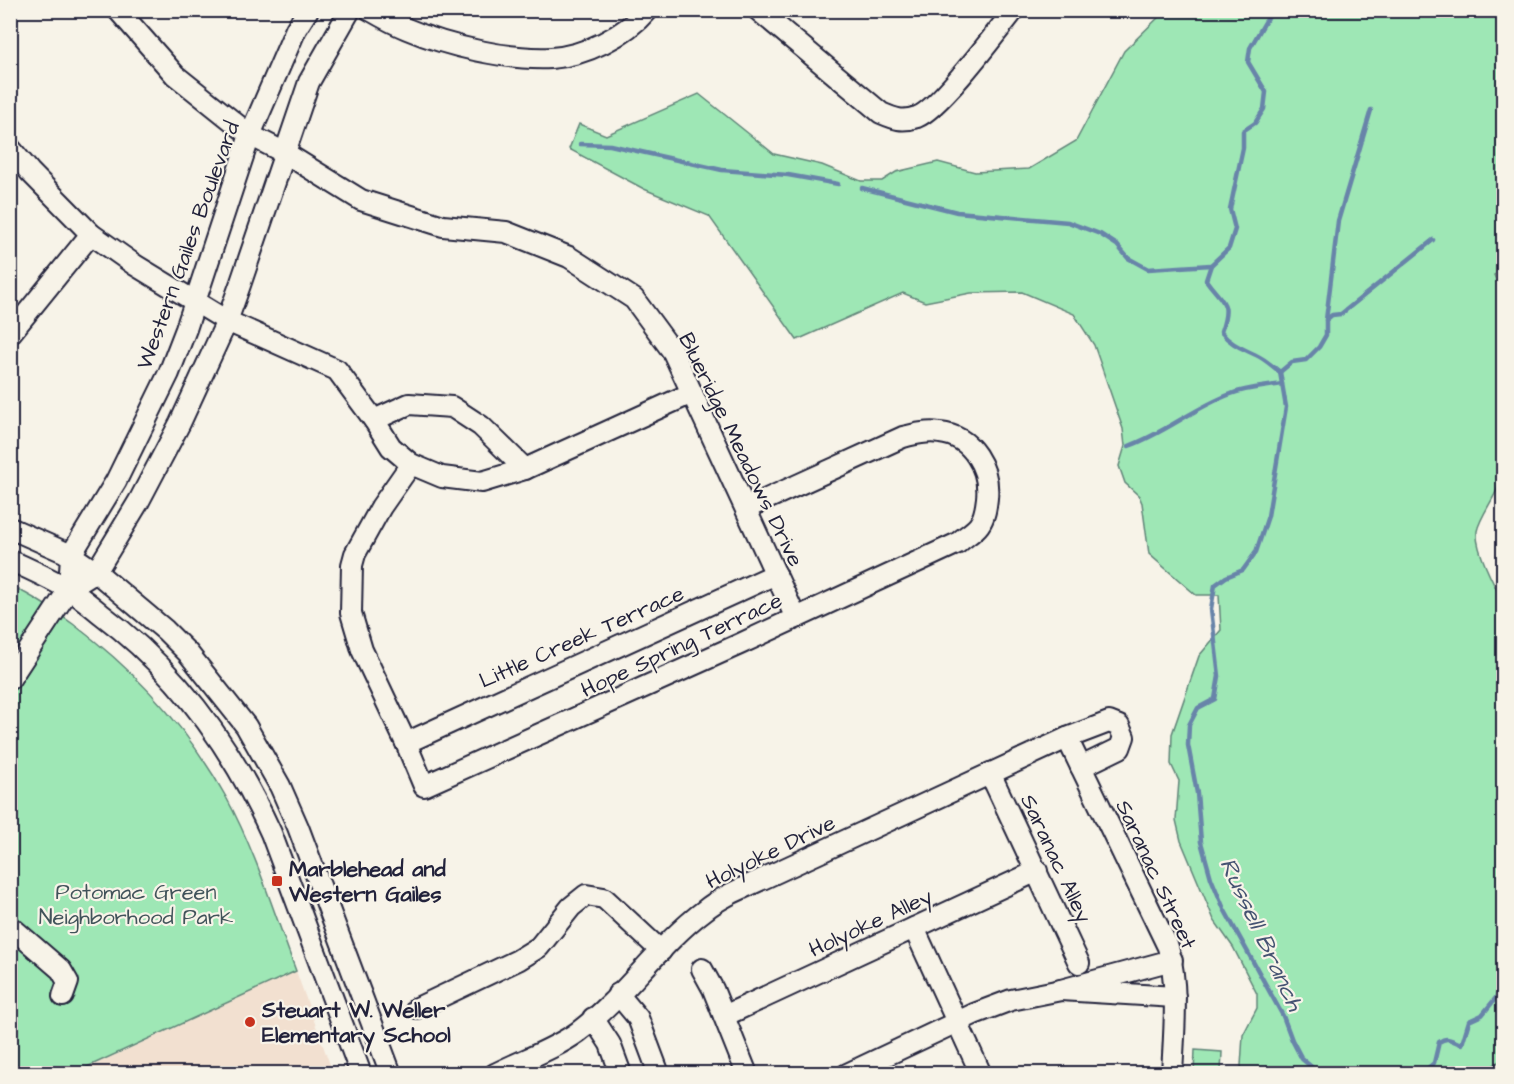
<svg xmlns="http://www.w3.org/2000/svg" width="1514" height="1084" viewBox="0 0 1514 1084" font-family="'Architects Daughter',sans-serif">
  <style>
    .built { fill: #f2e0d0 }
    .green { fill: #9ee7b5; stroke: #608478; stroke-width: 1.5 }
    .lines { fill: none; stroke-linecap: round; stroke-linejoin: round }
    .stream { stroke: #6884a9; stroke-width: 4.5 }
    .minor-casing { stroke: #22223b; stroke-width: 24 }
    .minor { stroke: #f7f3e8; stroke-width: 20 }
    .poi-dot { fill: #c8321e; stroke: #f7f3e8; stroke-width: 2 }
    .labels { text-anchor: middle; stroke-width: 4.5; stroke-linejoin: round; paint-order: stroke }
    .street-label { font-size: 22px; fill: #22223b; stroke: #f7f3e8 }
    .poi-label { font-size: 22px; font-weight: bold; fill: #22223b; stroke: #f7f3e8; text-anchor: start }
    .park-label { font-size: 22px; fill: #41535a; stroke: #f7f3e8 }
    .water-label { font-size: 24px; font-style: italic; fill: #455372; stroke: #f7f3e8 }
  </style>
  <rect width="100%" height="100%" fill="#f7f3e8"/>
  <filter id="ink" filterUnits="userSpaceOnUse"><feTurbulence type="fractalNoise" baseFrequency=".0167" numOctaves="2"/><feDisplacementMap in="SourceGraphic" scale="12" xChannelSelector="R" yChannelSelector="G"/><feConvolveMatrix kernelMatrix="1 2 1 2 8 2 1 2 1" color-interpolation-filters="sRGB"/></filter>
  <g filter="url(#ink)">
    <polygon class="built" points="296,971 333,1073 74,1074"/>
    <g class="green">
      <path d="M1165,11h338l1,259 -10,5 10,20v167l-3,1c8,20 -20,48 -24,68 -2,18 17,55 26,69l1,458 -22,15h-239l-2,-7 2,-31 14,-27v-14l-24,-47 -19,-27 -33,-79 -5,-21 3,-39 -8,-17 1,-30 27,-78 22,-26 -2,-35h-23l-47,-41 -7,-51 -3,-7 -14,-13 -6,-17 6,-20 -2,-17 -29,-84 -20,-31 -52,-22 -51,1 -46,9 -22,-9 -106,47 -88,-124 -65,-27 -75,-40 10,-25 27,11 93,-41 75,60 48,11 39,16h21l14,-9 42,-10 37,10 54,-3 47,-28 48,-90z"/>
      <path d="M11,586c22,10 42,24 62,38 63,47 115,104 153,173 30,55 48,116 70,174l-222,102 -63,1z"/>
      <polygon points="1195,1050 1222,1052 1221,1073 1194,1073"/>
    </g>
    <g class="lines">
      <g class="stream">
        <path d="M1274,10l-9,12 -15,26 -2,14 18,30 -2,17 -9,14 -12,8v17l-13,61 5,20 -6,19 -18,17 -5,15c16,23 26,20 15,52 10,13 21,16 35,23 9,4 16,11 24,17l6,35 -18,109 -12,36 -13,18 -17,7 -11,8 -4,24 8,67 -4,23 -17,9 -9,17 -1,20 9,48 4,49 10,36 13,31 59,107 9,24 10,19 18,15"/>
        <polyline points="580,144 610,145 722,170 788,175 838,184"/>
        <polyline points="862,188 957,212 1068,222 1100,234 1117,245 1128,258 1148,269 1211,265"/>
        <polyline points="1326,320 1338,221 1371,110"/>
        <polyline points="1280,372 1292,362 1306,360 1319,347 1326,335 1326,320 1332,315 1341,314 1433,240"/>
        <path d="M1129,446c36,-13 66,-39 102,-52 15,-6 34,-7 51,-10"/>
        <path d="M1421,1074l13,-11 5,-21c10,-7 13,0 23,2l7,-23 13,-6 22,-27"/>
      </g>
      <defs>
        <g id="minor">
          <polyline points="118,10 175,75 250,135 285,153 361,200 443,226 506,232 569,257 634,299 673,352 796,618"/>
          <path d="M370,10c12,7 25,14 37,19 40,17 100,31 144,29 33,-2 74,-22 96,-48"/>
          <path d="M758,10l123,103c14,6 21,9 36,4 22,-8 79,-84 97,-107"/>
          <polyline points="10,148 30,172 91,234 135,265 227,321 337,370 374,420 391,447 411,464 442,477 482,482 525,469 692,393"/>
          <polyline points="10,334 91,234"/>
          <polyline points="374,420 409,404 452,407 481,426 525,469"/>
          <path d="M411,464l-30,43 -26,47 -3,11 -1,48 11,37 44,93 18,43 316,-142 218,-101c6,-6 16,-11 21,-18 6,-8 7,-18 8,-27 3,-29 -15,-62 -47,-65 -13,-2 -25,1 -37,4l-156,71"/>
          <polyline points="10,528 71,555 96,572 165,630 188,653 246,726 280,786 298,827 391,1074"/>
          <path d="M10,560c19,9 40,18 58,29 12,7 22,16 33,25 76,57 131,133 170,219l90,241"/>
          <polyline points="69,589 71,555 116,481 169,373 186,329 250,135 296,29 308,10"/>
          <polyline points="10,679 69,589 96,572 139,501 180,423 227,321 240,285 309,82 350,10"/>
          <path d="M1067,738l101,209c11,42 6,84 4,127"/>
          <polyline points="406,743 776,574"/>
          <polyline points="990,773 1079,963"/>
          <polyline points="10,926 61,970 68,982 63,996"/>
          <polyline points="914,928 981,1074"/>
          <polyline points="1172,960 1061,990 1175,997"/>
          <polyline points="702,969 713,989 747,1074"/>
          <polyline points="618,994 638,1018 659,1074"/>
          <polyline points="417,1008 518,960 539,947 571,907 586,895 604,898 661,951"/>
          <polyline points="724,1016 1037,871"/>
          <polyline points="593,1018 610,1044 621,1074"/>
          <path d="M495,1074c27,-14 58,-24 83,-42 47,-35 80,-87 127,-122 8,-7 18,-12 27,-17l335,-155 42,-16 10,4 5,11 -4,11 -39,19"/>
          <polyline points="847,1074 974,1014 1011,1000 1061,990"/>
        </g>
      </defs>
      <use href="#minor" class="minor-casing"/>
      <use href="#minor" class="minor"/>
    </g>
  </g>
  <g class="poi-dot">
    <rect x="271" y="875" width="12" height="12" rx="3"/>
    <circle cx="250" cy="1022" r="6"/>
  </g>
  <g class="labels">
    <g class="street-label">
      <text transform="translate(187 245) rotate(-70)" y="8">Western Gailes Boulevard</text>
      <text transform="translate(742 449) rotate(64)" y="8">Blueridge Meadows Drive</text>
      <text transform="translate(581 636) rotate(-24)" y="8">Little Creek Terrace</text>
      <text transform="translate(681 644) rotate(-25)" y="8">Hope Spring Terrace</text>
      <text transform="translate(770 851) rotate(-26)" y="8">Holyoke Drive</text>
      <text transform="translate(1057 858) rotate(65)" y="8">Saranac Alley</text>
      <text transform="translate(1157 874) rotate(65)" y="8">Saranac Street</text>
      <text transform="translate(870 922) rotate(-25)" y="8">Holyoke Alley</text>
    </g>
    <g class="poi-label">
      <text x="289" y="876">Marblehead and<tspan x="289" dy="25">Western Gailes</tspan></text>
      <text x="262" y="1017">Steuart W. Weller<tspan x="262" dy="25">Elementary School</tspan></text>
    </g>
    <g class="park-label">
      <text x="136" y="899">Potomac Green<tspan x="136" dy="25">Neighborhood Park</tspan></text>
    </g>
    <g class="water-label">
      <text transform="translate(1262 934) rotate(65)" y="8">Russell Branch</text>
    </g>
  </g>
  <rect width="1514" height="1084" fill="none" stroke="#f7f3e8" stroke-width="36"/>
  <rect x="18" y="18" width="1478" height="1048" fill="none" stroke="#22223b" stroke-width="2" filter="url(#ink)"/>
</svg>
